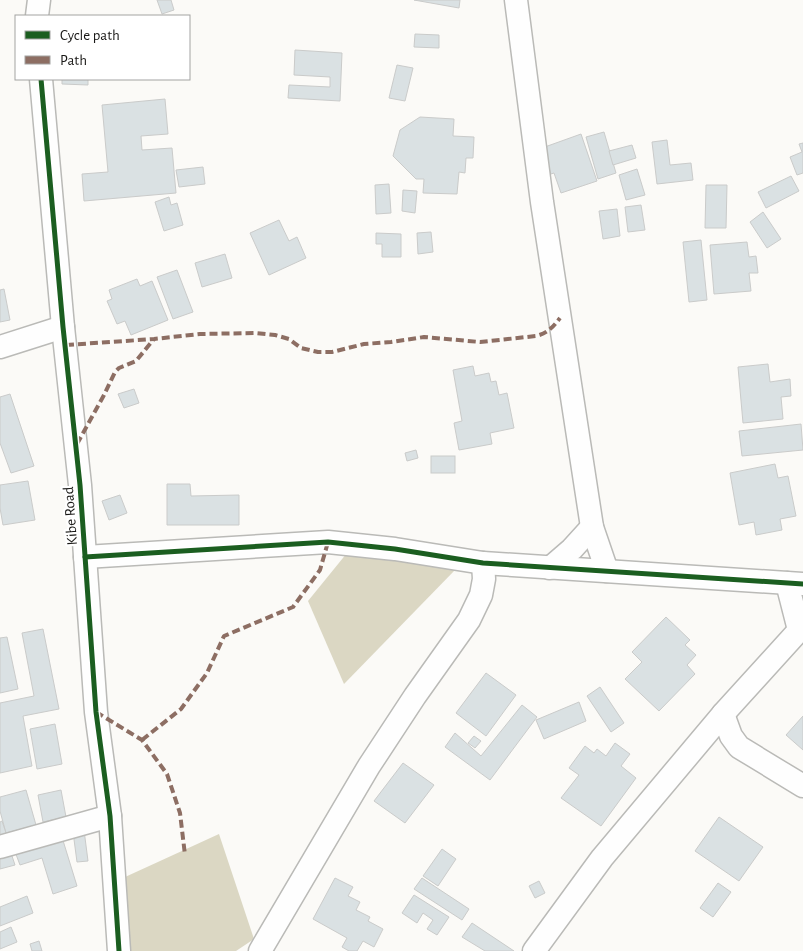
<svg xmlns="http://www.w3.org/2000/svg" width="803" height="951" viewBox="0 0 803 951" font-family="'Alegreya Sans',sans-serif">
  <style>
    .forest { fill: #dbd7c3 }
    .building { fill: #dae1e3; stroke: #cacbca }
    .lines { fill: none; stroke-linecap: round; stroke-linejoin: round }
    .minor-casing { stroke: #babab7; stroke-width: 25 }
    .minor { stroke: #fefefe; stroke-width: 22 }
    .quiet { stroke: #8d6e63; stroke-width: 4; stroke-dasharray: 8 4; stroke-linecap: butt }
    .cycleway-casing { stroke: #fff; stroke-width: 8 }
    .cycleway { stroke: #1b5e20; stroke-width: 5 }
    .labels { text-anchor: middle; stroke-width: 4.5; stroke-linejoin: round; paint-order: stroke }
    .street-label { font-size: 15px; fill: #191816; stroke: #fff }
  </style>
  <rect width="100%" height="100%" fill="#fbfaf7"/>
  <g class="forest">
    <polygon points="347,553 455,570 344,684 308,601"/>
    <polygon points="219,834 254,939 236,951 123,951 112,883"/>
  </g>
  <g class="building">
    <polygon points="157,0 171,0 174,10 162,14"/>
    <polygon points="414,0 460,0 459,8"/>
    <polygon points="415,34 439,35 439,48 414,47"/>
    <polygon points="295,50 342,53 340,101 288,98 289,85 330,87 330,77 294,75"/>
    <polygon points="397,65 413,68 405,101 389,98"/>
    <polygon points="62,79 88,79 88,85 62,84"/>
    <polygon points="165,99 168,134 141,136 142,150 172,148 176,193 84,201 82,174 108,172 102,105"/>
    <polygon points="420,117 454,119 453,136 474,137 473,158 466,158 465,173 459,172 457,194 423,193 424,179 416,179 393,156 400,130"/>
    <polygon points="604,132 616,173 598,179 586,137"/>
    <polygon points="581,134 597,181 561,193 554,173 551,174 542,148"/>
    <polygon points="667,140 670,165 691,163 693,180 657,184 652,142"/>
    <polygon points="803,143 803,173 797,175 790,157 802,152 799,144"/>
    <polygon points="632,145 636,158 613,165 609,151"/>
    <polygon points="203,167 205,184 179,187 176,170"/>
    <polygon points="637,169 645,195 626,200 619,175"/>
    <polygon points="791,176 799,191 766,208 758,192"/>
    <polygon points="389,184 391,213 376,214 375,185"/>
    <polygon points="706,185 727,185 726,228 705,228"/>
    <polygon points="403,190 417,191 415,213 402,211"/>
    <polygon points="169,197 171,205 177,203 183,225 164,231 155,202"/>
    <polygon points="641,205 645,230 628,232 625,207"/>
    <polygon points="617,209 620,236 603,239 599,211"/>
    <polygon points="763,212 781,239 767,248 750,222"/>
    <polygon points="279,220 289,241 297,237 306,258 269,275 250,233"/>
    <polygon points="431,232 433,252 418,254 417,233"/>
    <polygon points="376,233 401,234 401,257 382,257 382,244 376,244"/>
    <polygon points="701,240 707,300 689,302 683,242"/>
    <polygon points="747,242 749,257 756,256 758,273 749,273 751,291 714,294 710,245"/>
    <polygon points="225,254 232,278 202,287 195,263"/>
    <polygon points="177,270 193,312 173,319 157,277"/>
    <polygon points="137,279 140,286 152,281 168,320 131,335 125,321 117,324 107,301 112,299 109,290"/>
    <polygon points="4,289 10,320 0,322 0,290"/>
    <polygon points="768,364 770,382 790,379 791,396 781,397 783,419 743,423 738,367"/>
    <polygon points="473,366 475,376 489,373 491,382 496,381 499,395 507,393 514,428 490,433 492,444 459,450 454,423 462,421 453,370"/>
    <polygon points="134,389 139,403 124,408 118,394"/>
    <polygon points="10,394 34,466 11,473 0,443 0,397"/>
    <polygon points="801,424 803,450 742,456 739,431"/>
    <polygon points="416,450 418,458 407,461 405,453"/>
    <rect x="431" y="456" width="24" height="17"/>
    <polygon points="775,464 778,478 788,476 796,516 780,519 782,530 756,535 754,522 739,525 730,473"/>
    <polygon points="28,481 35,520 3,525 0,508 0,485"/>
    <polygon points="167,484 190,484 191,496 239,495 239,525 167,525"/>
    <polygon points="120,495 127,513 109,520 102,501"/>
    <polygon points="666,617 690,640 685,645 696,655 687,665 695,674 659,711 625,679 642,662 632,652"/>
    <polygon points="43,629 59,709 23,716 32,766 0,773 0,703 34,696 22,633"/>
    <polygon points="7,637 18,689 0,693 0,638"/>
    <polygon points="486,673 516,695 486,736 456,713"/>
    <polygon points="600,687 624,723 611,732 587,696"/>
    <polygon points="579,702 586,721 544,739 536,720"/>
    <polygon points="522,705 537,717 490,780 445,747 455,733 481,756"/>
    <polygon points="803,716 803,750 786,735"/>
    <polygon points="55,724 62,764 37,769 30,729"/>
    <polygon points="474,736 481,741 475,748 468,743"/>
    <polygon points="615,743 630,754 621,766 636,778 601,826 561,798 579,775 569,768 585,746 594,753 597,749 606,756"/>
    <polygon points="403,763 434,785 405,823 374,801"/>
    <polygon points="26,790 36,825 6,833 0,811 0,797"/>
    <polygon points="61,790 66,817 43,822 38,795"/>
    <polygon points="719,817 763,847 739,881 695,851"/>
    <polygon points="2,821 7,836 0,838 0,822"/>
    <polygon points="84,830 88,861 77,862 73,832"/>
    <polygon points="61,834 77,886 53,894 42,858 20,865 14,849"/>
    <polygon points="442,849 456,859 438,886 423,876"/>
    <polygon points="11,853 15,865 0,869 0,857"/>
    <polygon points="335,878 353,887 348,896 360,902 356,910 370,917 368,921 383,929 374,947 363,941 357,951 349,951 342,947 347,938 313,919"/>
    <polygon points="422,878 469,909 462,920 414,889"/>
    <polygon points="539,881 545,893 535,898 529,886"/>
    <polygon points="718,883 731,892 713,917 700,908"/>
    <polygon points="414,895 449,917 437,935 427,929 433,920 423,913 417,923 402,913"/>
    <polygon points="27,896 33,913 0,926 0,907"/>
    <polygon points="472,923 514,951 485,951 462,937"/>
    <polygon points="11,927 17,942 0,949 0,932"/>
    <polygon points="39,941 42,951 32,951 30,944"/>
  </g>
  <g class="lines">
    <defs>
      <g id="minor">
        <polyline points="516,0 542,202 592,527 607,571"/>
        <polyline points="37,16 39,0"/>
        <polyline points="41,79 63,327 80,485 96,712 110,816 119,951"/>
        <polyline points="0,347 63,327"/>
        <polyline points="85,557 328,542 395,549 483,563 803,584"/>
        <polyline points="550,568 572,549 592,527"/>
        <polyline points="787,583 799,630"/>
        <polyline points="723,714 731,736 739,747 803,786"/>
        <polyline points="0,847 110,816"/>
        <polyline points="260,951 369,766 415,696 469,620 481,595 484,579 483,563"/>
        <polyline points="534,951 602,858 723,714 803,626"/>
      </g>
    </defs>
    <use href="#minor" class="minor-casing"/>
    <use href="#minor" class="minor"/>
    <g class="quiet">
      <path d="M66,345l88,-6 46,-5 56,-1 19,2 14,4 12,9 17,4h14l32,-8 27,-2 33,-5 56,5 56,-6c12,-3 17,-9 24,-18"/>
      <polyline points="77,444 104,395 115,372 119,368 136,361 154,339"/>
      <polyline points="96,712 142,740 167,774 180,813 185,855"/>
      <polyline points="142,740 181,709 207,673 224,636 293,607 320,570 328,542"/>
    </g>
    <defs>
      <g id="cycleway">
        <polyline points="41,79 63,327 80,485 96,712 110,816 119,951"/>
        <polyline points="85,557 328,542 395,549 483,563 803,584"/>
      </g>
    </defs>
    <use href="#cycleway" class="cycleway-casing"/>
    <use href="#cycleway" class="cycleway"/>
  </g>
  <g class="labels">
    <g class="street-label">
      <text transform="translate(70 516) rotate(-94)" y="5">Kibe Road</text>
    </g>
  </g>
  <rect x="15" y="15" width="175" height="65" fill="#ffffff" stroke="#a3a3a2"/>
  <rect x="25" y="31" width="25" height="8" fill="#1b5e20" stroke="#a3a3a2"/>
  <text x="60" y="40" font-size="15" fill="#191816">Cycle path</text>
  <rect x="25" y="56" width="25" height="8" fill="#8d6e63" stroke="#a3a3a2"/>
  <text x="60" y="65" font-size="15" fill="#191816">Path</text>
</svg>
